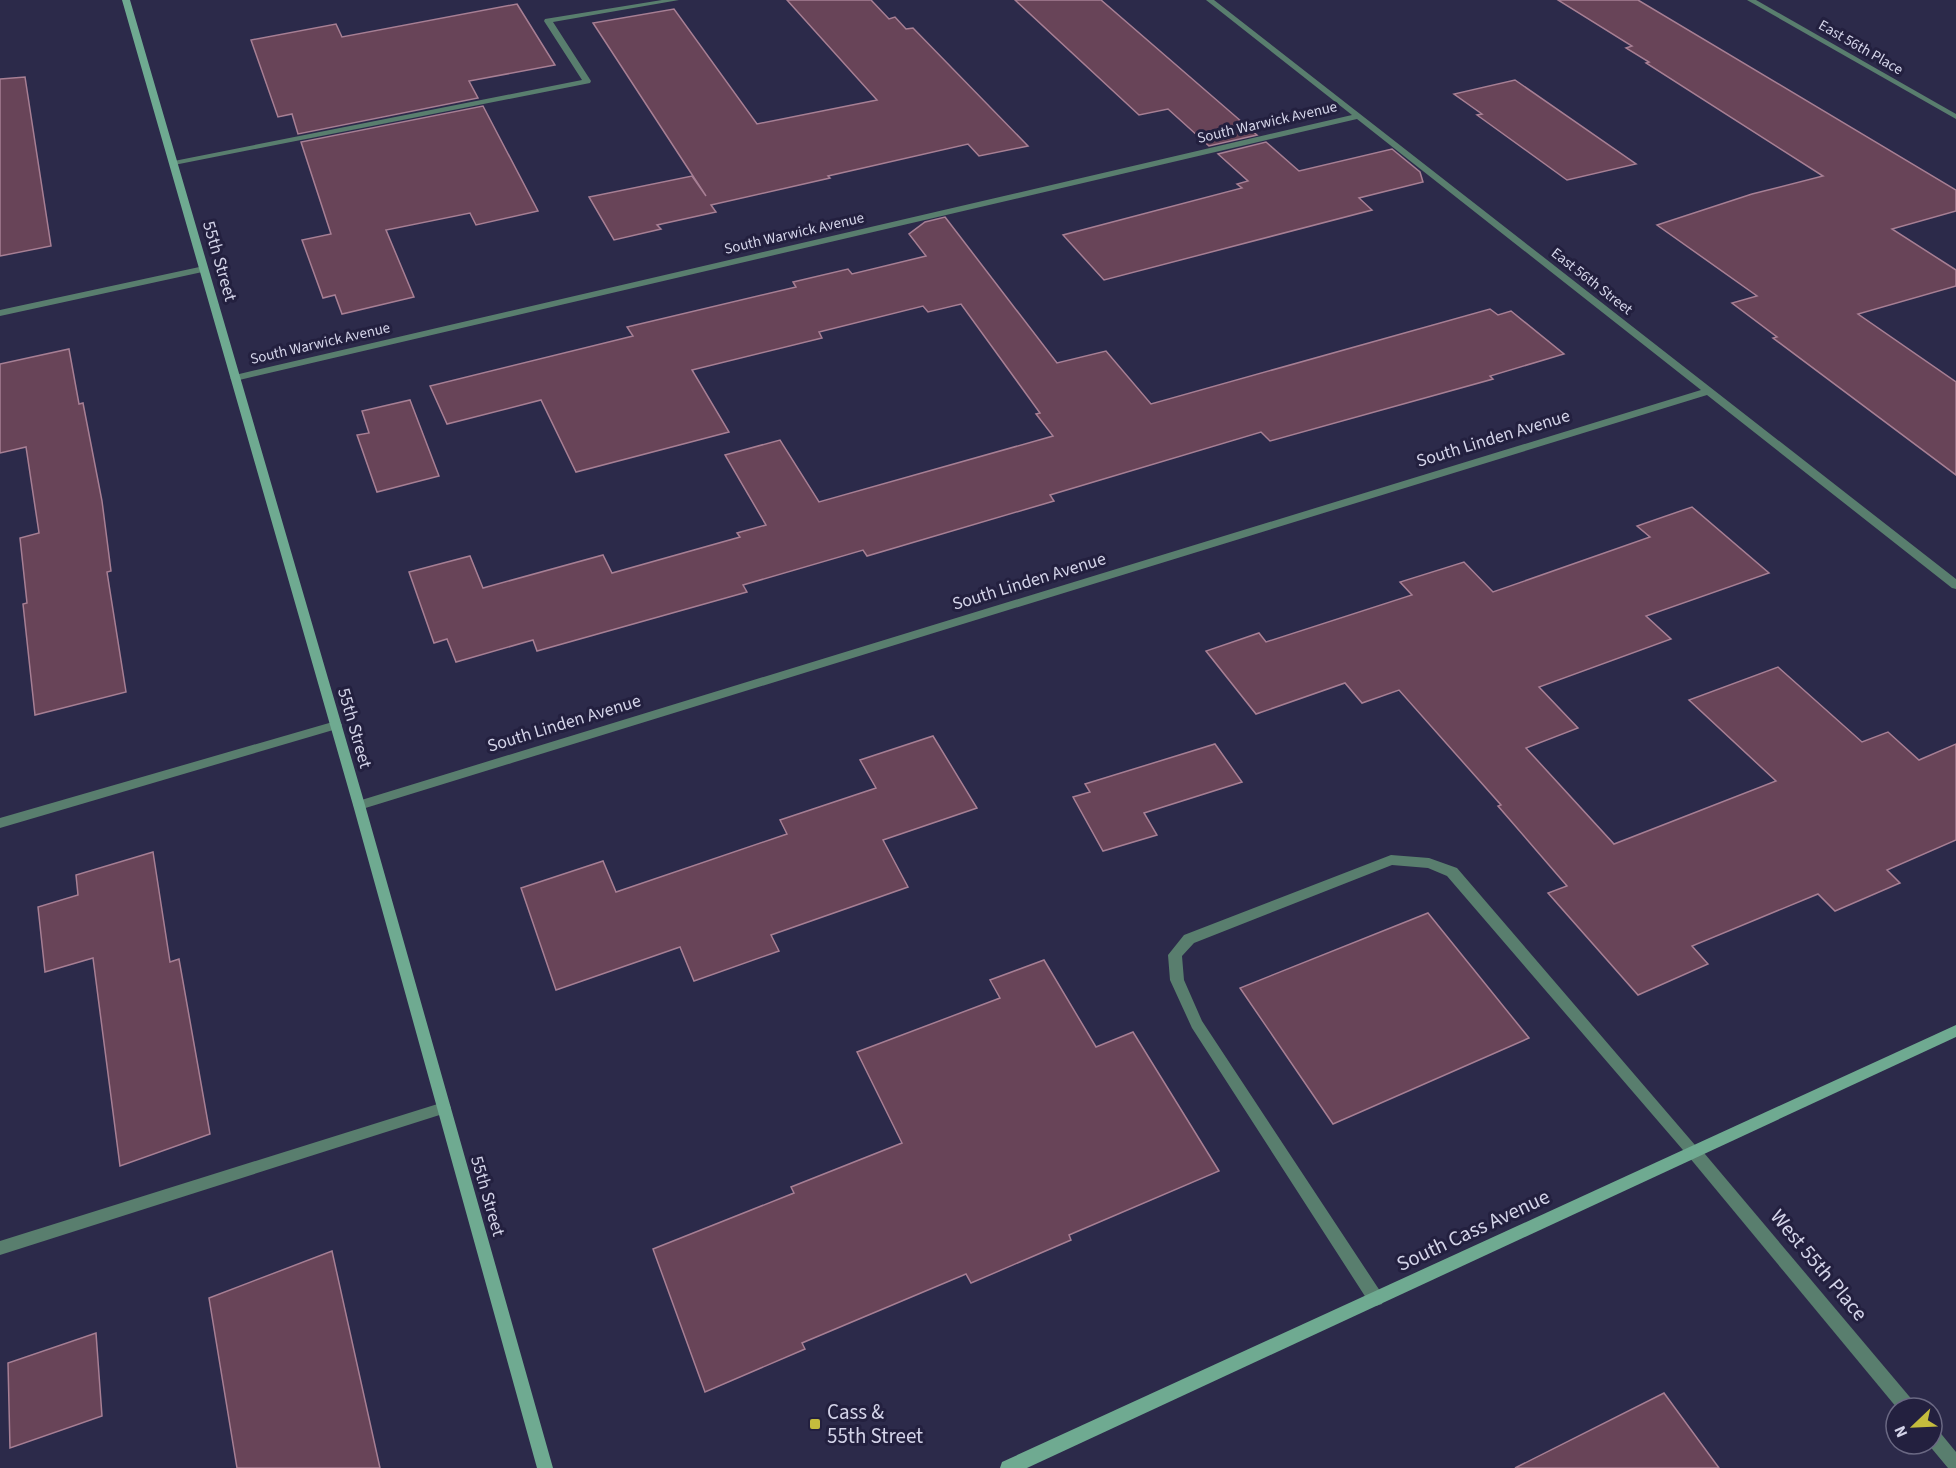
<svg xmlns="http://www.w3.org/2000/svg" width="1956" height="1468" viewBox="0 0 1956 1468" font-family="'Source Sans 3',sans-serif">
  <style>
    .building { fill: #684458; stroke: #a77f94; stroke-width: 1.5 }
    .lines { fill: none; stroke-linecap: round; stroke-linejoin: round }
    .service { fill: #597e6e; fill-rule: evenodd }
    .minor { fill: #597e6e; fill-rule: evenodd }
    .secondary { fill: #6faa91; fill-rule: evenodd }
    .poi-dot { fill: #c5bc3d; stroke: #23203f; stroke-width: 2 }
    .labels { text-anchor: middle; stroke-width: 6; stroke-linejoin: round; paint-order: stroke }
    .far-street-label { font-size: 15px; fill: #d4d4e9; stroke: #23203f }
    .street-label { font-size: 18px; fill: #d4d4e9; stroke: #23203f }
    .near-street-label { font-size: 21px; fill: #d4d4e9; stroke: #23203f }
    .near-poi-label { font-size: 21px; fill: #d4d4e9; stroke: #23203f; text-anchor: start }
  </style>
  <rect width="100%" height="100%" fill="#2c2a4a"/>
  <g class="building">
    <polygon points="787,0 871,0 889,19 895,17 906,29 913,28 1028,146 979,156 968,144 828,176 830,178 711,205 716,212 657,225 661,229 614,240 589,197 692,176 706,196 593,23 674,9 757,124 877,100"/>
    <polygon points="1015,0 1101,0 1257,135 1209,146 1168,109 1139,115"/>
    <polygon points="1558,0 1638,0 1956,190 1956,211 1892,229 1956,270 1956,286 1858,314 1956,382 1956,475 1773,338 1777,337 1732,303 1757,296 1657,225 1752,194 1823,176 1646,63 1649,62 1626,48 1632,46"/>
    <polygon points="517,4 555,65 469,81 478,98 298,134 292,114 278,117 251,40 336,24 342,37"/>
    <polygon points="25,77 51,246 0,256 0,79"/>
    <polygon points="1515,80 1636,164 1567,180 1477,115 1482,114 1454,94"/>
    <polygon points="483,106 538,211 476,225 470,213 386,230 414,297 342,314 335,295 323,298 302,240 331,234 301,142"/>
    <polygon points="1266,142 1299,171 1392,149 1420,172 1423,182 1359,198 1372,210 1104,280 1063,235 1242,188 1237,184 1248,181 1218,154"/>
    <polygon points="945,217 1057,363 1106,351 1151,404 1490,309 1498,315 1511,311 1564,354 1490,376 1493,379 1270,441 1261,432 1050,495 1054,501 867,556 863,550 743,585 747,592 537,651 533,640 456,662 447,639 434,643 409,572 470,556 483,588 603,555 612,573 740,537 737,533 766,525 725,455 780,440 819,502 1053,436 1036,414 1040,413 961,304 928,312 923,306 819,332 822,338 692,370 729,432 576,472 541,400 447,424 430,386 633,336 627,327 796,287 793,282 848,269 852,274 926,256 909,234 925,222"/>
    <polygon points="69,349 79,404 83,403 102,501 111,571 107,572 126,692 35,715 23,604 27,603 20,538 39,533 26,447 0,453 0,364"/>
    <polygon points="410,400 439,476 377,492 357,435 369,433 362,411"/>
    <polygon points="1692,507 1769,573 1646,616 1671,639 1539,687 1578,728 1526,748 1614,844 1776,781 1689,700 1778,667 1862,742 1888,732 1919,760 1956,744 1956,840 1887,870 1900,883 1835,911 1818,894 1692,946 1708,964 1638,995 1548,893 1567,886 1498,806 1501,805 1399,690 1362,703 1345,683 1256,714 1206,651 1259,633 1266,642 1412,595 1400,582 1464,562 1493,592 1650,537 1637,526"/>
    <polygon points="933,736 977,808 883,840 908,887 771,935 779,951 694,981 680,947 556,990 521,888 603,861 616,892 787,834 780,820 876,788 860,760"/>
    <polygon points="1215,744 1242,782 1144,813 1157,835 1103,851 1073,797 1090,792 1085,784"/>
    <polygon points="153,852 170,962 179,959 210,1134 120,1166 93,958 45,972 38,907 78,895 76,875"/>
    <polygon points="1428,913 1529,1038 1333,1124 1240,988"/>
    <polygon points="1044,960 1096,1047 1133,1032 1219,1171 1069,1235 1071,1240 971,1283 966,1274 802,1343 805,1349 705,1392 653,1249 794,1193 791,1187 902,1143 857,1052 1000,998 990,980"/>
    <polygon points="332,1251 380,1468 237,1468 209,1298"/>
    <polygon points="96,1333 102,1416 10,1448 8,1363"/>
    <polygon points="1664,1393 1719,1468 1515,1468"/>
  </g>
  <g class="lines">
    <g class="service">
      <polygon points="662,0 679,0 553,22 591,81 590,83 174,165 170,163 174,161 582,80 544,21 545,19"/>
      <polygon points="1391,855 1429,858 1457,868 1701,1152 1699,1157 1694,1159 1689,1157 1447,876 1428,868 1392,865 1194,943 1182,956 1184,980 1202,1021 1382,1294 1384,1299 1382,1304 1376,1306 1370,1304 1192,1028 1170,980 1168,955 1184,935"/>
      <polygon points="444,1102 449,1104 451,1108 449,1112 0,1255 0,1241"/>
    </g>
    <g class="minor">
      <polygon points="1206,0 1214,0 1956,579 1956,589 1952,588 1707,395 359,810 355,808 353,805 355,802 1701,390 1357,119 235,381 230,378 235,375 1352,115"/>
      <polygon points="1747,0 1756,0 1956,114 1956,119"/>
      <polygon points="204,266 207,267 207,271 0,316 0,310"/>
      <polygon points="336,721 340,722 342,725 340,728 0,828 0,818"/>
      <polygon points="1694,1145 1699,1147 1914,1402 1916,1408 1897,1408 1689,1157 1687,1152 1689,1147"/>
      <polygon points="1932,1428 1938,1430 1956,1452 1956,1468 1948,1468 1928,1444 1932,1444"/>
    </g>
    <g class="secondary">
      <polygon points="122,0 130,0 365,805 553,1468 537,1468 353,805"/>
      <polygon points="1956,1025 1956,1037 1027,1468 1000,1468 1002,1462"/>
    </g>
  </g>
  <rect class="poi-dot" x="809" y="1418" width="12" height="12" rx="3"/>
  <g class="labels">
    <g class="far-street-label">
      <text transform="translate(1861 47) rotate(30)" y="5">East 56th Place</text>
      <text transform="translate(1267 122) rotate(-13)" y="5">South Warwick Avenue</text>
      <text transform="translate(794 233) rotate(-13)" y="5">South Warwick Avenue</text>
      <text transform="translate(1592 281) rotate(38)" y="5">East 56th Street</text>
      <text transform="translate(320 343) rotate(-13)" y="5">South Warwick Avenue</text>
    </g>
    <g class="street-label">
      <text transform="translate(220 261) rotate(74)" y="6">55th Street</text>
      <text transform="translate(1493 438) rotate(-17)" y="6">South Linden Avenue</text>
      <text transform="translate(1029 581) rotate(-17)" y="6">South Linden Avenue</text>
      <text transform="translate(564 723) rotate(-17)" y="6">South Linden Avenue</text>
      <text transform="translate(355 728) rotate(74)" y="6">55th Street</text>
      <text transform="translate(488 1196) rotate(74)" y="6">55th Street</text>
    </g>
    <g class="near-street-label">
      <text transform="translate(1473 1230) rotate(-25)" y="7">South Cass Avenue</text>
      <text transform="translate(1819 1265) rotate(50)" y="7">West 55th Place</text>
    </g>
    <g class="near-poi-label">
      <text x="827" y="1419">Cass &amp;<tspan x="827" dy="24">55th Street</tspan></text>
    </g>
  </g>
  <g transform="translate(1914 1426) rotate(247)"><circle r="28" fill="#23203f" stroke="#6a6883" stroke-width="1.5"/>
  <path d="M0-4.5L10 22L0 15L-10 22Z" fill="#c5bc3d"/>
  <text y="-9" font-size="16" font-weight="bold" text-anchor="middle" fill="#d4d4e9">N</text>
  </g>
</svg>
